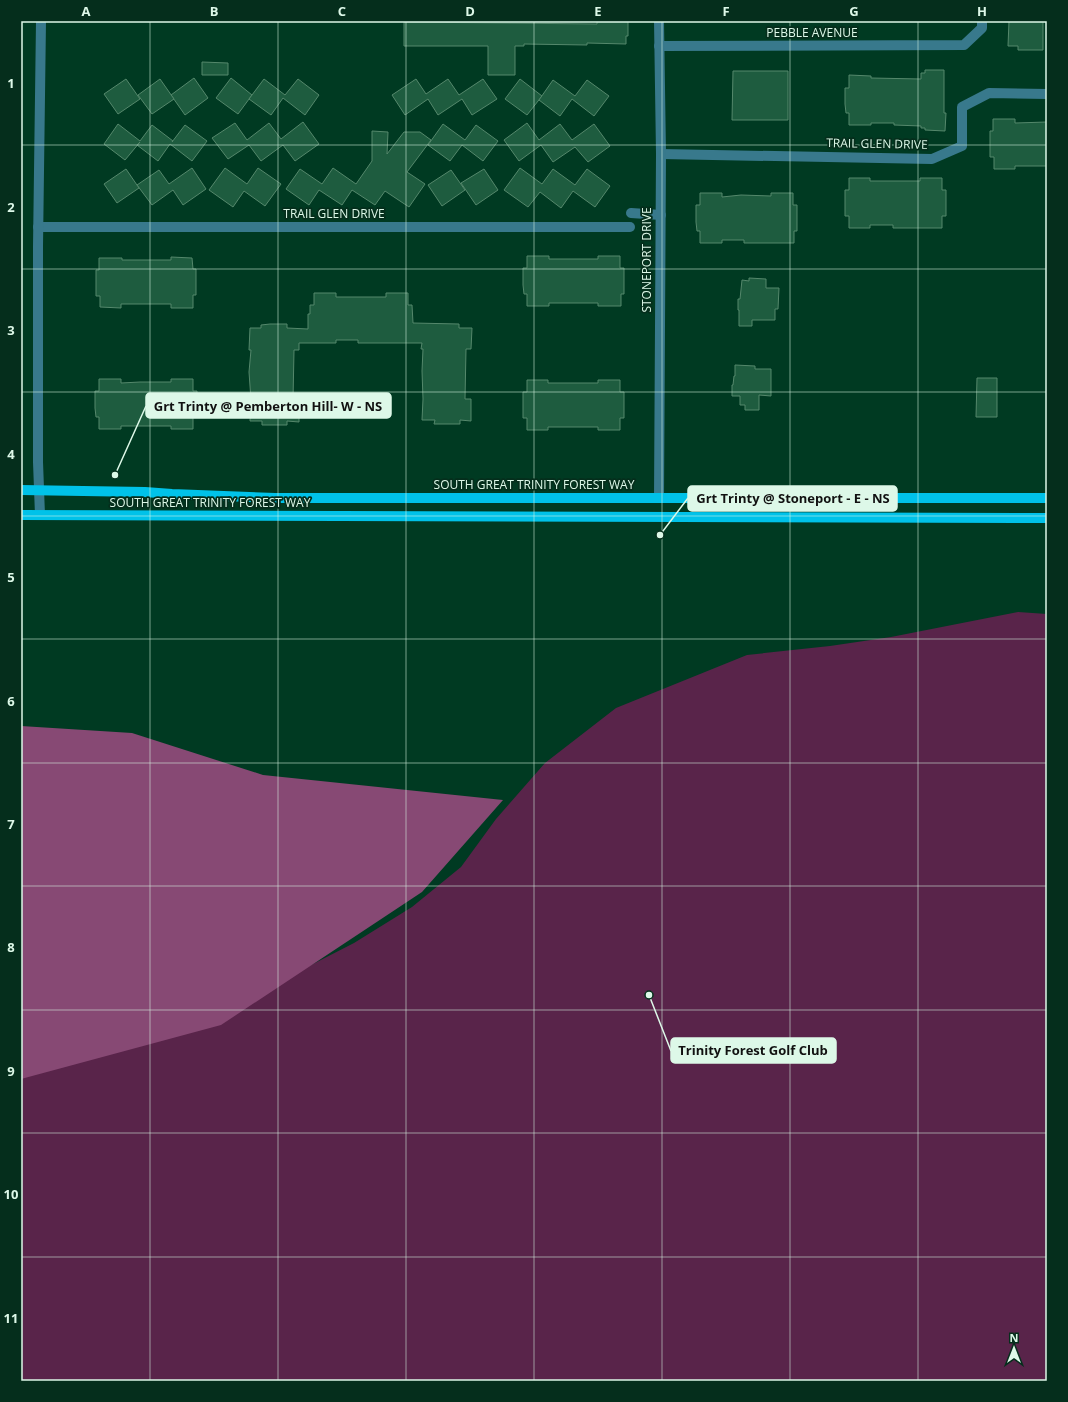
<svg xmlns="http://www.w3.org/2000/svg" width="1068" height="1402" viewBox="0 0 1068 1402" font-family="'Open Sans',sans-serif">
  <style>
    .green { fill: #59244a }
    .forest { fill: #874974 }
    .building { fill: #1e5c3f; stroke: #55886c }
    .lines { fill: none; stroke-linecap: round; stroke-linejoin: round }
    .minor { stroke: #38798c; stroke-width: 10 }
    .major { stroke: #00c2e9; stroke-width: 10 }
    .grid { fill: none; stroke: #ddf8e8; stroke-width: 1; stroke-opacity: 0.55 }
    .labels { text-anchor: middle; stroke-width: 3.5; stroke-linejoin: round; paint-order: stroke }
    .street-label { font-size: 12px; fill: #ddf8e8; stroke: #052e1c }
    .leader { fill: none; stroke: #ddf8e8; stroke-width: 1.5 }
    .callout-dot { fill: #ddf8e8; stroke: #052e1c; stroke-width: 1.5 }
    .callout { fill: #ddf8e8; stroke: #ddf8e8; stroke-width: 1.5 }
    .callout-label { font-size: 13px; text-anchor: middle; font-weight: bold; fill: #111 }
    .neatline { fill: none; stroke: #ddf8e8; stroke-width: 1.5 }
    .grid-label { font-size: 13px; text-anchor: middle; font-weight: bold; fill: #ddf8e8 }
  </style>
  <rect width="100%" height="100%" fill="#003a22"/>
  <polygon class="green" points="1018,612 1047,614 1047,1381 21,1381 21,1070 202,1021 354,943 412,907 461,867 496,819 545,763 616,708 747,655 830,646 891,637"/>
  <polygon class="forest" points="21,726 132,733 263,775 503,800 422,892 221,1025 21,1079"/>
  <g class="building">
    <polygon points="597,21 628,21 628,36 626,36 626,44 587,43 587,45 524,44 524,46 515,46 515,75 488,75 488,46 404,46 404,22 597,24"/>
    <polygon points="1009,21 1043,21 1043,50 1018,50 1018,46 1008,46"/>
    <polygon points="202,62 228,63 228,75 202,75"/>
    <polygon points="925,70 944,70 944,113 946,113 945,131 925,130 925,128 921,128 921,126 894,125 894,123 871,123 871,125 849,125 849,113 846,113 845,104 845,88 849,88 849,75 871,76 871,78 921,79 921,73 925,73"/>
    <polygon points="733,71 788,71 788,120 732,120"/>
    <polygon points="194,78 208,98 185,115 171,95"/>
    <polygon points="231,78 252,95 238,114 216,98"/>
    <polygon points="126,79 140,99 118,114 104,94"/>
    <polygon points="160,79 174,99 152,114 138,95"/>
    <polygon points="264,79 285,95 298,79 319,95 305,115 283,98 271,115 249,99"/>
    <polygon points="416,79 426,94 448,79 459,95 483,79 497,99 472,115 462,99 438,115 428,99 405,115 392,95"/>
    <polygon points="520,79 542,96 527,115 505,99"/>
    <polygon points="553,80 575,96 587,80 609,96 594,116 572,99 560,116 539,100"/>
    <polygon points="993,119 1015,119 1015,123 1047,122 1047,166 1015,166 1015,169 994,169 994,157 990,157 990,131 993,131"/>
    <polygon points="303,122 319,144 295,161 283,145 261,161 249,145 228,159 212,138 235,123 247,140 269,123 281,139"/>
    <polygon points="527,123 539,140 560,124 572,140 594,124 610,146 588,162 575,147 553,162 541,145 519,161 504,140"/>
    <polygon points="118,124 140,141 152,125 173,141 172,142 185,125 207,141 192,161 170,144 158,161 137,145 140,142 125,160 104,144"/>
    <polygon points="443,124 465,140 476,125 498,141 483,161 462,145 450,161 428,145"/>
    <polygon points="372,131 388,132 387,154 404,132 420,132 431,140 407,172 425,184 409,207 385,191 375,205 352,190 342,205 319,190 309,205 286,189 300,169 322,184 333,168 356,184 372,161"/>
    <polygon points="192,168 206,189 183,205 173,190 152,205 137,185 159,170 169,184"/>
    <polygon points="225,168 247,184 258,168 281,184 265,206 244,191 233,207 209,190"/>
    <polygon points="520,168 542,184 553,169 575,185 587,169 610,186 595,207 573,191 561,208 540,192 528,207 504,190"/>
    <polygon points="126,169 139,188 117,203 104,184"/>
    <polygon points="484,169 498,190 476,205 461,183"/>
    <polygon points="451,170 465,190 442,206 428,185"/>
    <polygon points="849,178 870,178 870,181 920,181 920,178 942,178 942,190 946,190 946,216 942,216 942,228 893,228 893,225 870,225 870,228 849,228 849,216 845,216 845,190 849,190"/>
    <polygon points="700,193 722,193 722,197 741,195 771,196 771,193 793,193 793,205 797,205 797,231 794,231 794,243 744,243 744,240 722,240 722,243 700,243 700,231 697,231 696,222 696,205 700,205"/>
    <polygon points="527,256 549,256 549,259 598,259 598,256 620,256 620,268 624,268 624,294 621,294 621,306 598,306 598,303 549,303 549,306 527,306 527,294 524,294 523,285 523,268 527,268"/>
    <polygon points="171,257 192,258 193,269 196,269 196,295 193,295 193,308 171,308 171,304 121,304 121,308 100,307 100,296 96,296 96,270 99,270 99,258 122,258 122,260 171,260"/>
    <polygon points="749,278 766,279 766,288 779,288 778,309 775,309 775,320 752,320 752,326 739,326 739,310 738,310 738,299 740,299 742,280 749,281"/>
    <polygon points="314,293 336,293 336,297 386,297 386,293 408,293 408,305 412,305 413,323 459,324 459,328 472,328 471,349 466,349 465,399 471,399 471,421 460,420 460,424 434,424 435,420 422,420 423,399 422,371 423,349 421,349 422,343 358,343 358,340 336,340 336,343 299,343 299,350 294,350 293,400 299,400 299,422 287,421 287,425 262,425 262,421 250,421 251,400 249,372 251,350 249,350 250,328 261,328 261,325 270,324 287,324 287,328 308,329 308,314 310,314 310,305 314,305"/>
    <polygon points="735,365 755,366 755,369 771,369 771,396 759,395 759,410 745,410 745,405 740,405 740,396 732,396 732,385 733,385 734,376 735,376"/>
    <polygon points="977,378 997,378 997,417 976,417"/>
    <polygon points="99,379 121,379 121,383 140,382 171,382 171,379 193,379 193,391 197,391 196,417 193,417 193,429 171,429 171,426 121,426 121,429 99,429 99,417 96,417 95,408 95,391 99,391"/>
    <polygon points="527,380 548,380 548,383 598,383 598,380 620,380 620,392 624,392 624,418 620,418 620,430 598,430 598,427 548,427 548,430 527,430 527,418 523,418 523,392 527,392"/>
  </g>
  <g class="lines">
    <g class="minor">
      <polyline points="659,46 964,45 982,28 982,21"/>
      <polyline points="661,154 932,159 962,146 962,107 989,93 1047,94"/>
      <polyline points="631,213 661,215"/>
      <polyline points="38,227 630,227"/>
      <polyline points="659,498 661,154 659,21"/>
      <polyline points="40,515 38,462 38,246 41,21"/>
    </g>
    <g class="major">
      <polyline points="21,490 145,492 172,494 275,498 1047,498"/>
      <polyline points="21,515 1047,518"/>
    </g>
  </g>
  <path class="grid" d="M150,21v1360M278,21v1360M406,21v1360M534,21v1360M662,21v1360M790,21v1360M918,21v1360M21,145h1026M21,269h1026M21,392h1026M21,516h1026M21,639h1026M21,763h1026M21,886h1026M21,1010h1026M21,1133h1026M21,1257h1026"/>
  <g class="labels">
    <g class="street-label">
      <text x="812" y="37">PEBBLE AVENUE</text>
      <text transform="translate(877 144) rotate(1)" y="4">TRAIL GLEN DRIVE</text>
      <text x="334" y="218">TRAIL GLEN DRIVE</text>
      <text transform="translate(647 260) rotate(-90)" y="4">STONEPORT DRIVE</text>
      <text x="534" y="489">SOUTH GREAT TRINITY FOREST WAY</text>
      <text x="210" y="507">SOUTH GREAT TRINITY FOREST WAY</text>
    </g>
  </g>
  <path class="leader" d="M115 475L146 406M660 535L688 498M649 995L671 1051"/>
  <g class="callout-dot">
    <circle cx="115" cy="475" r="4"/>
    <circle cx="660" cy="535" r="4"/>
    <circle cx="649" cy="995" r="4"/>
  </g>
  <g class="callout">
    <rect x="146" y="393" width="245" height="25" rx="4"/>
    <rect x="688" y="486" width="209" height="25" rx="4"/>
    <rect x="671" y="1038" width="165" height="25" rx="4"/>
  </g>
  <g class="callout-label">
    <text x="268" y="411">Grt Trinty @ Pemberton Hill- W - NS</text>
    <text x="793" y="503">Grt Trinty @ Stoneport - E - NS</text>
    <text x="753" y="1055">Trinity Forest Golf Club</text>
  </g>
  <rect width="1068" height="1402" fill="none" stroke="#052e1c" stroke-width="44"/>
  <g transform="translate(1014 1348)" stroke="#052e1c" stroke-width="3" paint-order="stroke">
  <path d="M0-3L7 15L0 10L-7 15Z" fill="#ddf8e8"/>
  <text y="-6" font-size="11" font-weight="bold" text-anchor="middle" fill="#ddf8e8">N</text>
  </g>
  <rect x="22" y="22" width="1024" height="1358" class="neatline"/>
  <g class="grid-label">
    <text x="86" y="16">A</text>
    <text x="214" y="16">B</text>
    <text x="342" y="16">C</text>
    <text x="470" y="16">D</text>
    <text x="598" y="16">E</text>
    <text x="726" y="16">F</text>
    <text x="854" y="16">G</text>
    <text x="982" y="16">H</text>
    <text x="11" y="88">1</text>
    <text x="11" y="212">2</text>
    <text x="11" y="335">3</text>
    <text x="11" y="459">4</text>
    <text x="11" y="582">5</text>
    <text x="11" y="706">6</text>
    <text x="11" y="829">7</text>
    <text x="11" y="952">8</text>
    <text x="11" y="1076">9</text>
    <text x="11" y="1199">10</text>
    <text x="11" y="1323">11</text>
  </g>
</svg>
